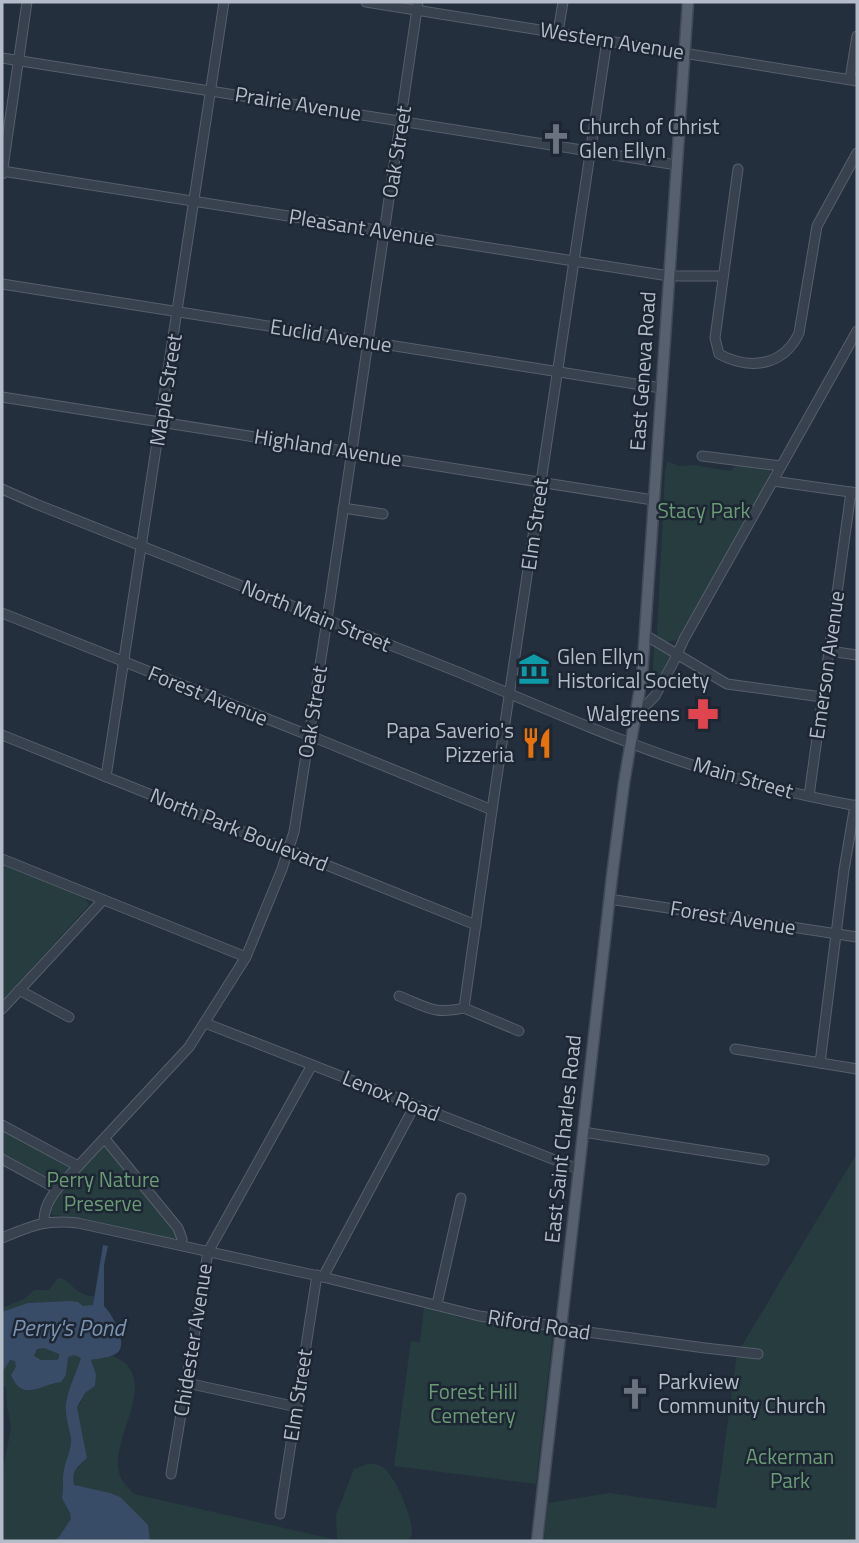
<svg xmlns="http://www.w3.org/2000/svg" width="859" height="1543" viewBox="0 0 859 1543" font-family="'Titillium Web',sans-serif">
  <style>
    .green { fill: #263c3f }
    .water { fill: #394c67; fill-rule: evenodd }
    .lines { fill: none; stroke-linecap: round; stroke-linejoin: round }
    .minor-casing { stroke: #565f6c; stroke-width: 11 }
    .major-casing { stroke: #414a57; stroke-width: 13 }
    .minor { stroke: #38414e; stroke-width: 9 }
    .major { stroke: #56606e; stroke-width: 10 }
    .labels { text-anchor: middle; stroke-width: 5; stroke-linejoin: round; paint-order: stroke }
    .street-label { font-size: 21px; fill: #b4bcc9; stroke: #1d2633 }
    .poi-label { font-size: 21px; fill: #b4bcc9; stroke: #1d2633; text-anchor: start }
    .park-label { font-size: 21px; fill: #6b9a76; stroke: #1d2633 }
    .water-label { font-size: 23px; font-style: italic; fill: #7c92b1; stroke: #1d2633 }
  </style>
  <rect width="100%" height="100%" fill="#242f3e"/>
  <g class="green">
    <polygon points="669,462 680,466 693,465 730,471 738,464 770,469 770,477 677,640 665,642 658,638 657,635 665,471 667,463"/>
    <polygon points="654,644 673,654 653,692 652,692"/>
    <polygon points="2,865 85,897 89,905 2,1001"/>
    <path d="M2,1122l82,44 16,-17 4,-2 4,2 68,83v6l-3,1 -92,-21 -29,-3c-5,-9 3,-16 8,-23l-58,-32z"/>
    <polygon points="857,1153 857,1541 544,1541 548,1503 609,1493 716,1508 737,1354"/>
    <path d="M58,1278c10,1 12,8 20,13 6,4 12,5 19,6l-12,70 -11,22 -2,88 2,-5 13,-14 -10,-51 3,-3 16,-30 -5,-15 22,-3c4,2 11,5 14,9 24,27 -16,76 -8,107 2,10 9,15 15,22l203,46 -1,-25 18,-46c9,-4 17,-8 27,-3 13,6 31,50 31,65 0,5 -1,6 -4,10h-406v-65l9,-49 -4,-21 -1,-18 -4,-3v-77l22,-9 10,-9h15z"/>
    <polygon points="424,1307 470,1320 543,1328 551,1333 552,1340 536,1484 394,1466 411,1341 420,1342"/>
  </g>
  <path class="water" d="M103,1245l5,1 -4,19v41c8,8 24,36 14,46 -6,6 -19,6 -27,8l5,14 -1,12 -9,6 -9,15 10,51c-9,9 -16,12 -13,27l36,8 10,4 28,28 2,16h-96l5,-4 12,-18 -1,-6 -8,-15c2,-10 0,-19 2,-28 2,-11 8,-21 7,-32 -2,-11 -6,-22 -5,-33 2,-17 10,-31 15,-47l-7,-3 -6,2 -2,18 -5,7c-20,2 -38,21 -50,-7l5,-8 -1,-6 -5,-1 -5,8 -3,2v-58l26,-9 42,-2 8,1 5,4 10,-1zM44,1348l15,6v4l-2,2h-16l-7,-4 3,-7z"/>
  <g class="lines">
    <defs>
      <g id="minor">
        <polyline points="366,2 857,81"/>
        <polyline points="558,32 563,2"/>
        <polyline points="2,58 677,165"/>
        <polyline points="850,79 857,36"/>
        <path d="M738,169l-23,169 4,16c30,16 64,13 80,-21l18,-107 40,-73"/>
        <polyline points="2,171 650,273 669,276 723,276"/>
        <polyline points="2,174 27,2"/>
        <polyline points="2,284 661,388"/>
        <polyline points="2,397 653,500"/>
        <polyline points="702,456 781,466"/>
        <polyline points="773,481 857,493"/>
        <path d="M2,489l34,15c140,56 281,111 422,168 74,31 148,64 225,90 57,19 115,33 174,44"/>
        <polyline points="343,508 383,514"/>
        <polyline points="2,613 323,741 492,810"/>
        <polyline points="645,635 727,684 822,697"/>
        <polyline points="829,651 857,655"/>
        <polyline points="636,715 655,696 674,661 684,639 857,331"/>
        <polyline points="2,735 476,925"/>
        <polyline points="106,777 224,2"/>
        <polyline points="809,796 851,492"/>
        <polyline points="2,859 246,957"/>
        <polyline points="609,899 857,937"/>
        <polyline points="19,990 69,1017"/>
        <path d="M399,996c27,11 36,19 65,12"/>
        <polyline points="464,1008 492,810 607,40"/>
        <polyline points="464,1008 519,1031"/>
        <polyline points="2,1009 103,900"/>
        <polyline points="205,1023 578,1169"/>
        <polyline points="735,1049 857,1069"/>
        <polyline points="820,1063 844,870 855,805"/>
        <polyline points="2,1125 78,1166"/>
        <polyline points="583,1132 764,1160"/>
        <polyline points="105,1139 178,1228 182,1239 181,1245"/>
        <polyline points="2,1159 57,1189"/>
        <path d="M44,1222c0,-14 5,-22 13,-33l132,-142 57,-90 36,-88 12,-37 33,-212 91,-618"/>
        <path d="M2,1238c29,-12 44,-19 76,-15l245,54 156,39 69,9 25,5 132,18 53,6"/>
        <polyline points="323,1277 415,1105"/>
        <polyline points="437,1304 461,1198"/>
        <polyline points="187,1383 297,1407"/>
        <polyline points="171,1474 208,1252 312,1065"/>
        <polyline points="280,1514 317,1275"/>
      </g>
      <polyline id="major" points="537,1541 612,876 624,783 642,676 688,2"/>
    </defs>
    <use href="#minor" class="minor-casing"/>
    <use href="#major" class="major-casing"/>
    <use href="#minor" class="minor"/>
    <use href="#major" class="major"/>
  </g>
  <defs>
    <symbol id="church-bare" viewBox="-9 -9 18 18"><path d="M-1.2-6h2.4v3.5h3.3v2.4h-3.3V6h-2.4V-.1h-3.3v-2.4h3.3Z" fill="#6b7280" stroke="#1d2633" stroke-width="2.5" paint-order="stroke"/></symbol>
    <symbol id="museum-bare" viewBox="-9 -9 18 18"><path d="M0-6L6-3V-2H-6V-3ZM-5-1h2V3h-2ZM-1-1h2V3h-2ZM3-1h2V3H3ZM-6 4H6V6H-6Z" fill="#0f9aa8" stroke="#1d2633" stroke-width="2.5" paint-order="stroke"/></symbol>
    <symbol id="pharmacy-bare" viewBox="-9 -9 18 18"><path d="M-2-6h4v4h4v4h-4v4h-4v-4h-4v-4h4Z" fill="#e0444e" stroke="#1d2633" stroke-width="2.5" paint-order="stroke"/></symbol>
    <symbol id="restaurant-bare" viewBox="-9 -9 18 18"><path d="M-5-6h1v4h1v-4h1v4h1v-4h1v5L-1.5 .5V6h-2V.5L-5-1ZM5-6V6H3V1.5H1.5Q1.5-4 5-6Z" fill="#e8710a" stroke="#1d2633" stroke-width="2.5" paint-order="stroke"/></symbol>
  </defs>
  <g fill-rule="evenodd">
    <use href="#church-bare" x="534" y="117" width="44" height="44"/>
    <use href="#museum-bare" x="512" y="647" width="44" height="44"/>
    <use href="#pharmacy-bare" x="681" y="692" width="44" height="44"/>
    <use href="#restaurant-bare" x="515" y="721" width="44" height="44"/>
    <use href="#church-bare" x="613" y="1372" width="44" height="44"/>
  </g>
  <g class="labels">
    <g class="street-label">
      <text transform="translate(612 41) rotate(9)" y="7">Western Avenue</text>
      <text transform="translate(298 104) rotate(9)" y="7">Prairie Avenue</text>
      <text transform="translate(397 152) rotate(-81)" y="7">Oak Street</text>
      <text transform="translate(362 228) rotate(9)" y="7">Pleasant Avenue</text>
      <text transform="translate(331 336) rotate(9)" y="7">Euclid Avenue</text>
      <text transform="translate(643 371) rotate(-86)" y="7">East Geneva Road</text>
      <text transform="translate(166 390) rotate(-81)" y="7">Maple Street</text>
      <text transform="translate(328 448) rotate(9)" y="7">Highland Avenue</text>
      <text transform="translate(535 524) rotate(-82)" y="7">Elm Street</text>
      <text transform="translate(316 616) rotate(22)" y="7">North Main Street</text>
      <text transform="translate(827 665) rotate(-82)" y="7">Emerson Avenue</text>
      <text transform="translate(208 696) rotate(22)" y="7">Forest Avenue</text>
      <text transform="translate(313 712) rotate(-81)" y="7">Oak Street</text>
      <text transform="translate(743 778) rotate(16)" y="7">Main Street</text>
      <text transform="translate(239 830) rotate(22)" y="7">North Park Boulevard</text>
      <text transform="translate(733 918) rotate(9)" y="7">Forest Avenue</text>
      <text transform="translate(391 1096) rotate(22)" y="7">Lenox Road</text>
      <text transform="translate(563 1139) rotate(-84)" y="7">East Saint Charles Road</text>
      <text transform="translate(539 1325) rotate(9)" y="7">Riford Road</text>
      <text transform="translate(193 1340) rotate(-81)" y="7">Chidester Avenue</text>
      <text transform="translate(298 1395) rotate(-81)" y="7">Elm Street</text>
    </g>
    <g class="poi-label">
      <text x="579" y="134">Church of Christ<tspan x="579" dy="24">Glen Ellyn</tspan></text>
      <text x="557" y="664">Glen Ellyn<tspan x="557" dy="24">Historical Society</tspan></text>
      <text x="680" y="721" text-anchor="end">Walgreens</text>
      <text x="514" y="738" text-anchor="end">Papa Saverio's<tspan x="514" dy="24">Pizzeria</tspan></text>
      <text x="658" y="1389">Parkview<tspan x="658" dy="24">Community Church</tspan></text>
    </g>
    <g class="park-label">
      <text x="704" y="518">Stacy Park</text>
      <text x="103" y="1187">Perry Nature<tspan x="103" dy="24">Preserve</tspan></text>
      <text x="473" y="1399">Forest Hill<tspan x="473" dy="24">Cemetery</tspan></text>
      <text x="790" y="1464">Ackerman<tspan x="790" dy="24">Park</tspan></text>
    </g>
    <g class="water-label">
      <text x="68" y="1336">Perry's Pond</text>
    </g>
  </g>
  <rect width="859" height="1543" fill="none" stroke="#b4bcc9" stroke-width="7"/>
</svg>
